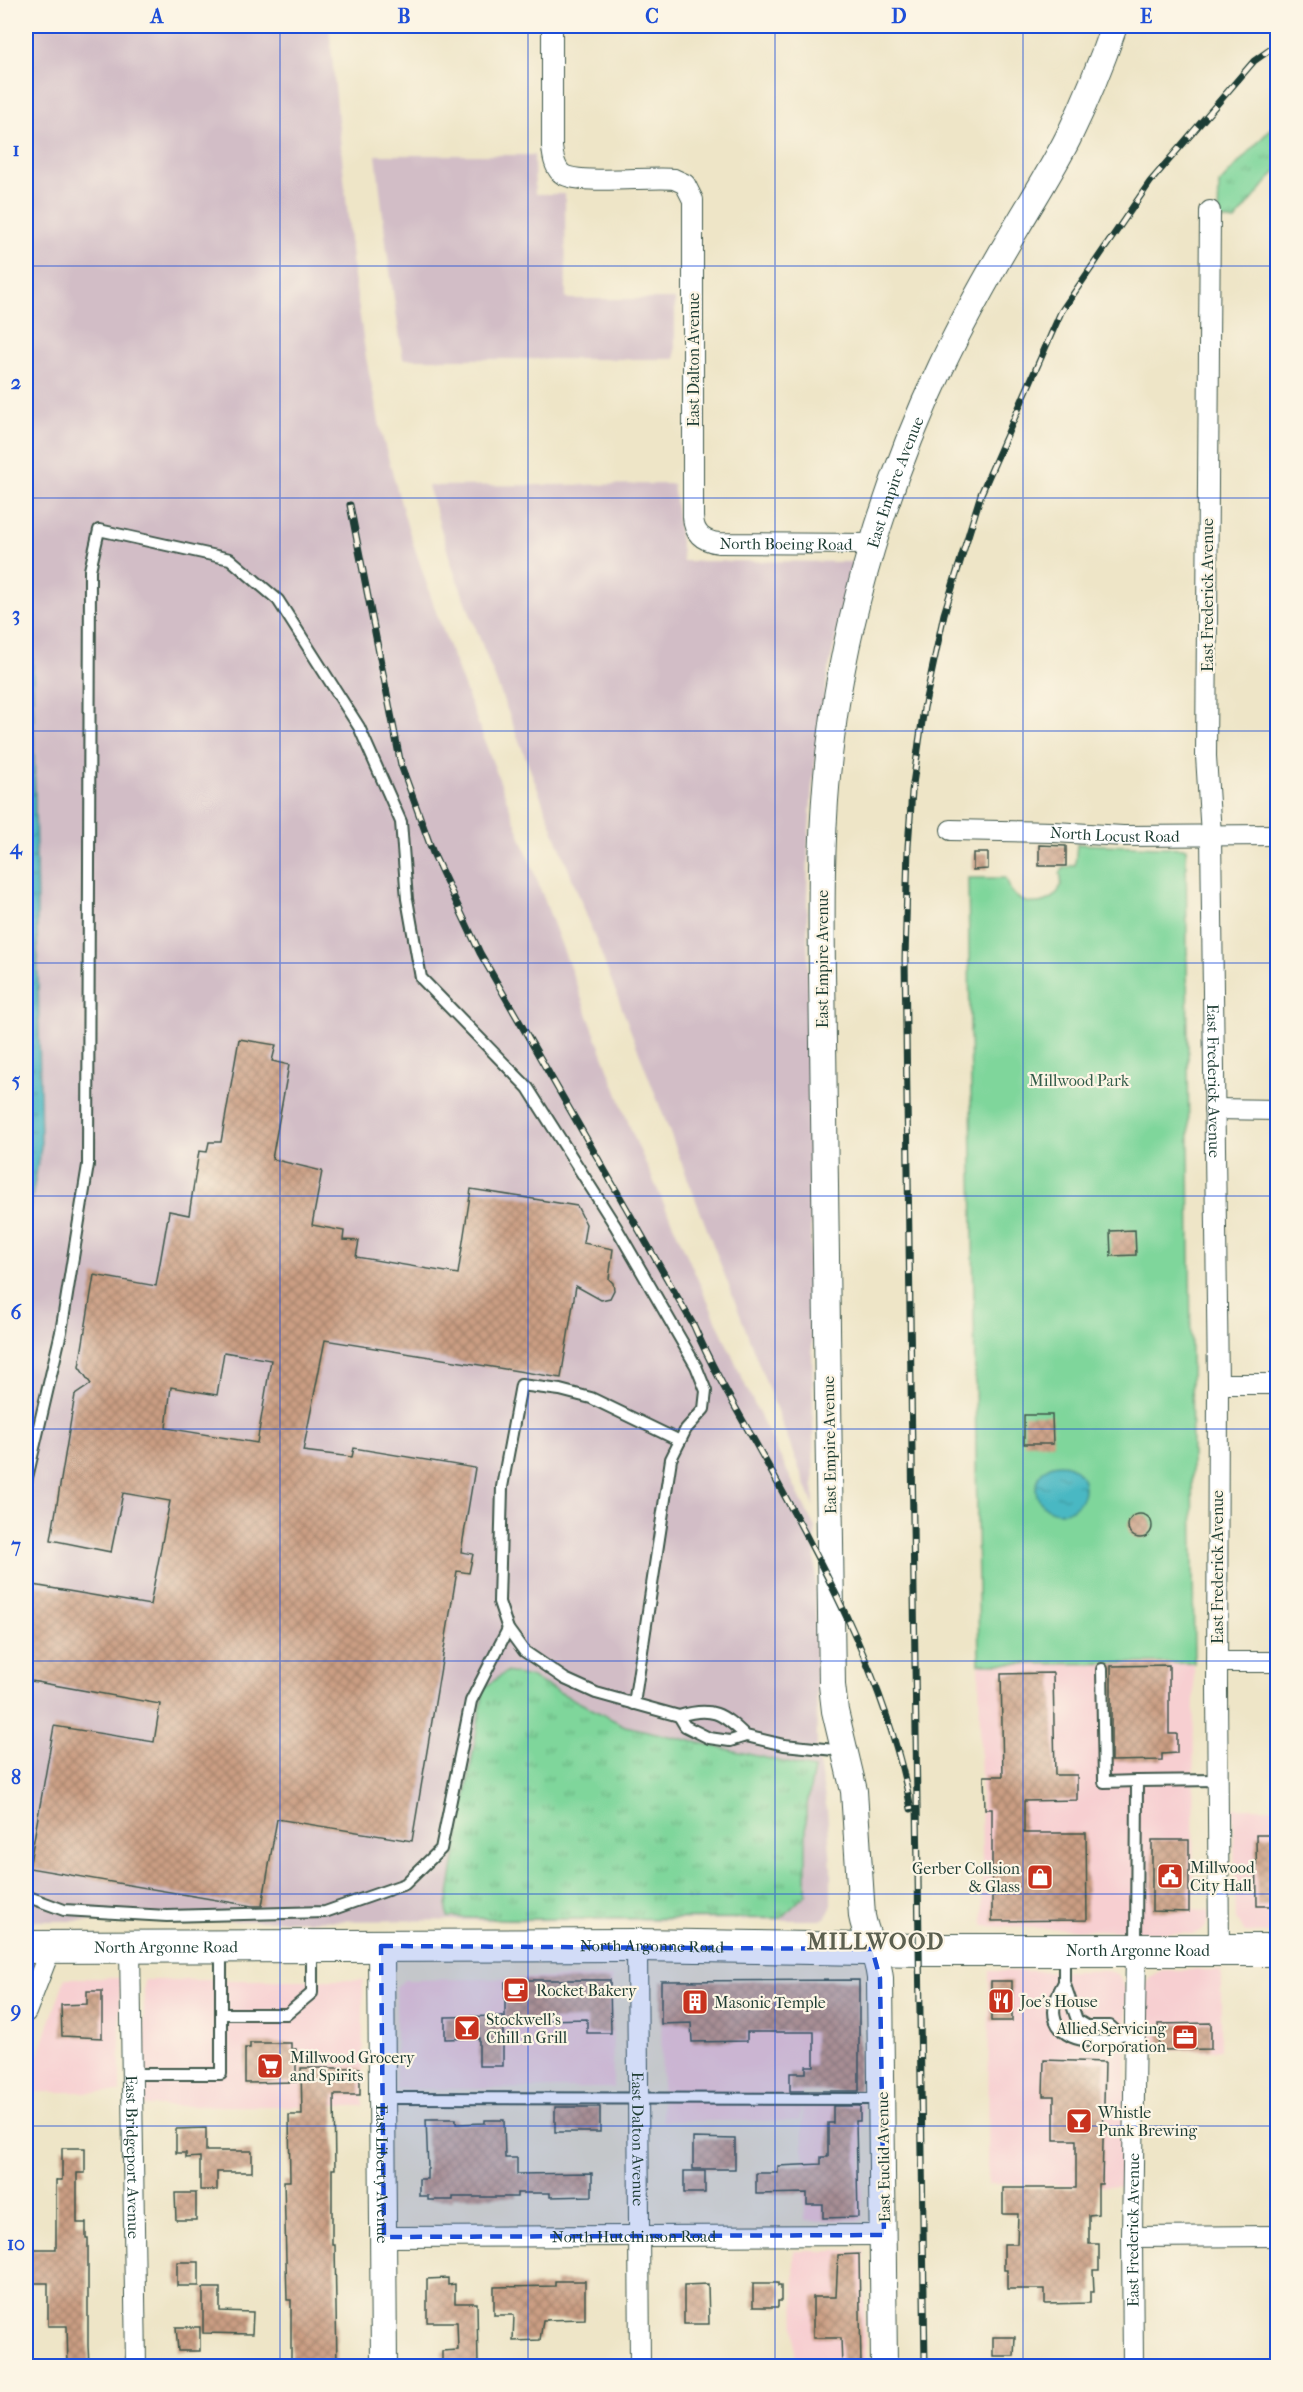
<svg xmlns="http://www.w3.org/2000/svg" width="1303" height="2392" viewBox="0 0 1303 2392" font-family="'IM FELL French Canon',serif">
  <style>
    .built { fill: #f7cfd1 }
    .industrial { fill: #d2bdc6 }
    .grass { fill: url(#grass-tufts); stroke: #4f8a68; stroke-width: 1.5 }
    .green { fill: #7fd69b; stroke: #4f8a68; stroke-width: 1.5 }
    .water { fill: url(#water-ripples); stroke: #347a7c; stroke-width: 1.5 }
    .building { fill: url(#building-cross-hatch); fill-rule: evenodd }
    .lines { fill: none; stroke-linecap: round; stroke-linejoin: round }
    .service-casing { stroke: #3e564a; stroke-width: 14 }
    .minor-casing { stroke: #3e564a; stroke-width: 22 }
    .tertiary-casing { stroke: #3e564a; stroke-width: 28 }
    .primary-casing { stroke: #3e564a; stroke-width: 34 }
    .service { stroke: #fff; stroke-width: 10 }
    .minor { stroke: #fff; stroke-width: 20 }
    .tertiary { stroke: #fff; stroke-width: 26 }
    .primary { stroke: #fff; stroke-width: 32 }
    .rail-casing { stroke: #1f3d34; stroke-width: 7 }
    .rail { stroke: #fcf5e5; stroke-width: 4.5; stroke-dasharray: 14; stroke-linecap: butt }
    .marked { fill: #1d4ed8; fill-opacity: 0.2; stroke: #1d4ed8; stroke-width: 4.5; stroke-dasharray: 12 8; stroke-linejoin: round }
    .grid { fill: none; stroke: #1d4ed8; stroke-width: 1.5; stroke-opacity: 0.55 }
    .labels { text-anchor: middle; stroke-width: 4.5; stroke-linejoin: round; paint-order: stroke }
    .street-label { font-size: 16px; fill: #1f3d34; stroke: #fcf5e5 }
    .park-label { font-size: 16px; fill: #325c49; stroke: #fcf5e5 }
    .poi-label { font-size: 16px; fill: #1f3d34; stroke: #fcf5e5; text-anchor: start }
    .district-label { font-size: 22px; font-weight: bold; letter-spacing: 1.5px; fill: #5b5f50; stroke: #fcf5e5 }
    .neatline { fill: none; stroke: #1d4ed8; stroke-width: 2 }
    .grid-label { font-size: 20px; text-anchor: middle; font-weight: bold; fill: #1d4ed8 }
  </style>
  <defs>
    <pattern id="grass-tufts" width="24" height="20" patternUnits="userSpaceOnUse" patternTransform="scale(1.5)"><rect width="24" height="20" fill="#7fd69b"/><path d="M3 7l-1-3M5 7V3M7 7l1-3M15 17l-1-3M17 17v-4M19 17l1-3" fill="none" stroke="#67af7f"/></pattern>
    <pattern id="water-ripples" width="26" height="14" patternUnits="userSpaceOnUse" patternTransform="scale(1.5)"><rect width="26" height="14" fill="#4ab8c3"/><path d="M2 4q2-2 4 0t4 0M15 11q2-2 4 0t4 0" fill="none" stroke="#3d979f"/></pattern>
    <pattern id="building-cross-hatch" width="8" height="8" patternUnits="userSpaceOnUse" patternTransform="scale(1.5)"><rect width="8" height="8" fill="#cb9e83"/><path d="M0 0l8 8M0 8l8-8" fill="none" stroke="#a4826c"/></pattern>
  </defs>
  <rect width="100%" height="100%" fill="#fcf5e5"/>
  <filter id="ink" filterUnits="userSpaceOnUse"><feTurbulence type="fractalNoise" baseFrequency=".0167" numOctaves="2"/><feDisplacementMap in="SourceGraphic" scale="12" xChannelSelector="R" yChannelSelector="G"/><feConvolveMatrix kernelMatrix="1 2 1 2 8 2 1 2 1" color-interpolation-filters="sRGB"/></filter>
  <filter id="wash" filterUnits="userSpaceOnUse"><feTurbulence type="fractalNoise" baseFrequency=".008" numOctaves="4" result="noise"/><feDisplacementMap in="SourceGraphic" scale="24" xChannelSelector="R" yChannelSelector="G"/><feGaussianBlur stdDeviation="1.35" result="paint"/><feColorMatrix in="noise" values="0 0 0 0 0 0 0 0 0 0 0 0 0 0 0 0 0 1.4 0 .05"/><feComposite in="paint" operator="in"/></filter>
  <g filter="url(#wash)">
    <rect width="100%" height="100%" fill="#eee5c7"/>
    <g class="built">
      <polygon points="1194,1663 1193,1910 1208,1911 1209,1921 1205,1928 1194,1934 983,1926 979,1664"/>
      <polygon points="1233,1808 1277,1808 1277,1933 1245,1932 1236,1920"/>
      <polygon points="1162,1970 1221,1970 1221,2050 1142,2051 1144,1992 1149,1977"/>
      <polygon points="989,1971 1107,1971 1118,1974 1126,1990 1126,2186 988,2184"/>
      <polygon points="612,1977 613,2088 396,2089 396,1987 404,1980"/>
      <polygon points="65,1978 120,1978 120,2092 26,2092"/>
      <rect x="144" y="1980" width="219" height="126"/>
      <polygon points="859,1980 859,2091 801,2092 800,2121 662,2121 661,1981"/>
      <polygon points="802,2102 862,2102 862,2220 805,2221"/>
      <polygon points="794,2251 864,2251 865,2366 795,2366"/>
    </g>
    <g class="industrial">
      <polygon points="26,26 329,26 353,269 366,358 382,436 407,525 436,612 633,1135 747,1389 815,1528 817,1753 827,1810 831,1867 831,1908 826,1917 821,1920 26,1921 26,1231 41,1147 31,570 26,428"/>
      <polygon points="376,155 534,155 535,194 565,194 566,299 675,299 675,359 403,359 387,251"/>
      <polygon points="673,484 683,561 854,562 828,671 812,788 808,845 807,906 814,1507 453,569 428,486"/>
    </g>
    <g class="grass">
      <polygon points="1277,122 1277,170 1235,221 1218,219 1219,184"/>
      <polygon points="506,1672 530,1677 625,1726 814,1769 806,1810 806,1894 781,1918 505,1919 448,1917 447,1906 484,1688"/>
    </g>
    <path class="green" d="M1077,844l109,4 8,815 -215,1 -11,-786h38c2,4 3,11 6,14 15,22 57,9 48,-19l4,-5 11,-3z"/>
    <g class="water">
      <polygon points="26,428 31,570 41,1147 26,1231"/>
      <circle cx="1060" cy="1488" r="24"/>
    </g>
    <g id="blocks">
      <g class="building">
        <polygon points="1039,845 1066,846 1066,866 1039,866"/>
        <polygon points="973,853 988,853 988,869 973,870"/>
        <path d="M239,1039l37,6 -4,16 17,4 -17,94 50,12 -10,54 32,6 -1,9 16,1 -3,16 102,17 13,-85 106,17 9,18 -3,19 30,6 -4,30 4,4 1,7 -4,8 -9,2 -25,-14 -15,92 -236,-38 -22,111 49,6 2,-9 121,20 -14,84 12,2 -4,19 -12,-2 -45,270 -135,-22 -15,87h-10l-223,-38 25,-142 100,16 6,-38 -134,-24 1,-96 123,21 20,-104 -47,-8 -12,59 -60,-12 24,-145 16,-11 -12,-17 15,-92 62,11 13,-75 20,4 10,-64 8,1 2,-10h12zM224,1352l47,8 -14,83 -91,-15 5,-41 46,8z"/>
        <polygon points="1135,1230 1136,1255 1111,1256 1110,1231"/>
        <polygon points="1024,1415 1052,1415 1053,1444 1024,1444"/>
        <circle cx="1140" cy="1526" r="12"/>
        <polygon points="1169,1665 1169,1734 1177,1734 1177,1753 1162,1754 1162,1760 1111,1761 1111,1666"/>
        <polygon points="1053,1673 1055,1775 1077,1775 1077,1800 1024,1801 1024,1833 1086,1833 1087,1920 992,1921 992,1809 985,1809 984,1776 1003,1776 1001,1674"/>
        <polygon points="1256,1835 1278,1835 1278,1906 1257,1906"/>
        <polygon points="1152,1840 1189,1840 1189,1912 1152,1911"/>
        <polygon points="523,1980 610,1980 611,2033 587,2033 587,2019 505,2021 505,1982 523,1982"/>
        <polygon points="859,1980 859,2091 790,2091 790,2073 806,2073 806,2066 814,2066 814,2032 747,2032 747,2041 692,2042 691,2023 661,2024 661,1981"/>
        <rect x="991" y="1981" width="21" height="40"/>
        <polygon points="87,1991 102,1991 102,2038 62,2036 61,2005 87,2004"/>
        <polygon points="503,2016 503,2066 479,2066 479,2038 445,2039 445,2017"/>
        <polygon points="1211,2023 1211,2049 1159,2050 1158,2024"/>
        <polygon points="250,2043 291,2043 291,2049 296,2049 296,2082 245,2083 245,2048 250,2048"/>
        <polygon points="1044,2060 1105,2062 1102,2184 1098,2184 1098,2214 1089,2215 1089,2244 1099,2244 1099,2270 1093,2270 1094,2292 1090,2292 1090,2303 1045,2304 1045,2289 1007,2289 1007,2270 1004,2270 1004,2244 1017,2244 1018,2214 1003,2214 1003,2188 1076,2188 1076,2140 1054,2140 1054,2096 1043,2096"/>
        <polygon points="301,2068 360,2068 360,2095 334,2095 335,2169 332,2169 332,2245 335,2245 337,2365 291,2365 291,2300 287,2300 284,2181 290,2181 289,2115 302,2115"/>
        <polygon points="833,2106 860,2106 860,2121 856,2121 858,2217 823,2218 823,2205 807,2205 807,2193 756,2194 756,2173 778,2173 778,2166 821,2164 821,2157 828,2157 828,2123 833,2123"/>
        <rect x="555" y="2107" width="45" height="25"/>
        <polygon points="426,2119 456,2119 456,2124 485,2123 485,2120 504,2120 505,2158 517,2158 517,2174 592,2173 592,2196 550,2197 550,2193 517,2193 517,2197 453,2197 453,2200 428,2200 428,2196 419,2196 419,2179 427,2179 427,2169 428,2169"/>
        <polygon points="206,2128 206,2151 252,2151 252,2172 217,2172 217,2190 200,2190 200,2157 186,2158 186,2153 176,2153 176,2129"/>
        <polygon points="693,2138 735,2139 735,2169 693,2169"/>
        <polygon points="62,2148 85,2148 85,2173 77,2173 77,2223 86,2223 86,2238 88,2238 88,2346 89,2365 68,2366 67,2326 48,2326 48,2283 29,2283 30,2249 56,2249 56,2180 62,2180"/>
        <rect x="684" y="2171" width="21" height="22"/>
        <polygon points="175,2193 196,2193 196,2220 176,2220"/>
        <polygon points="859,2254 861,2367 842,2367 841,2338 813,2338 813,2297 836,2297 838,2255"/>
        <rect x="177" y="2262" width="22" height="24"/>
        <polygon points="448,2278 448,2285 455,2284 455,2303 477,2303 478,2367 442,2367 442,2351 458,2350 457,2322 427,2322 427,2279"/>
        <polygon points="555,2281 585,2281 585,2319 543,2320 540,2340 513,2341 514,2315 494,2315 494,2287 555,2286"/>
        <polygon points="753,2283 778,2283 778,2286 781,2286 781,2301 778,2301 778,2307 753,2307"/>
        <polygon points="708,2284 709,2324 684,2324 684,2285"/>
        <polygon points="203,2288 220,2288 220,2311 253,2312 252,2334 203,2333"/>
        <polygon points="176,2327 200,2327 200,2351 178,2351"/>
        <polygon points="993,2337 1015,2337 1014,2356 993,2356"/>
      </g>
    </g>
  </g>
  <g filter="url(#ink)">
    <use href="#blocks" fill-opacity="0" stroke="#3e564a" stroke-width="1.5"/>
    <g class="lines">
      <defs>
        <g id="service">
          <polyline points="26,1482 61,1332 88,1165 90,570 99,530 230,559 278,600 359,727 401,822 407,899 421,978 528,1088 616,1227 696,1366 706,1391 704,1409 686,1429 671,1459 634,1704"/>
          <polyline points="1102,1669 1104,1782 1137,1781"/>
          <polyline points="679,1716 596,1693 565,1679 524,1651 508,1629 499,1602 502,1487 521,1385 560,1390 591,1398 680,1441"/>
          <path d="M746,1736c-24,-23 -34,-30 -67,-20l6,10 24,12 21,3 16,-5 38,9 61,6"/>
          <polyline points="26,1896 64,1910 167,1916 325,1912 405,1884 441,1849 471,1701 508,1629"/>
          <polyline points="221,1949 221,2014"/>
          <polyline points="1136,1949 1137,1781 1218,1780"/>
          <polyline points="1064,1952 1064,1982 1077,2020 1087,2026 1110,2026 1120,2035"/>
          <path d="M1064,1982c-25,43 1,62 43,59 6,0 8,-4 13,-6 4,-1 10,0 14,0"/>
          <polyline points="133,2074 221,2074 221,2014 287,2014 312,1993 312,1949"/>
          <polyline points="383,2098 881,2099"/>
        </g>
        <g id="minor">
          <path id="s1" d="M552,26v121c1,9 2,19 9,26 15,13 90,3 113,6l11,5 8,16v317c1,16 9,24 26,26l155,1"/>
          <path id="s2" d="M1210,211l-4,545 5,79 7,549 -1,305 2,261"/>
          <path id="s3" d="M951,830l103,2 69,4 155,-1"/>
          <polyline points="1214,1109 1278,1110"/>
          <polyline points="1218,1384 1278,1384"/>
          <polyline points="1217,1662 1278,1662"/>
          <path id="s4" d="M637,1945l3,421"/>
          <path id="s5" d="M130,1947l6,419"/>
          <polyline points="26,2012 51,1947"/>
          <path id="s6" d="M384,2237l500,-2"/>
          <polyline points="1132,2237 1278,2236"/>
          <path id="s7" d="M1133,2366l-1,-129 4,-287"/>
        </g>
        <g id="tertiary">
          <path id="s8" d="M381,1946l3,420"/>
          <path id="s9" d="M884,2366l-4,-388c-2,-22 -14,-40 -18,-62l-8,-125 -19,-80 -3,-26 -10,-714c-1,-78 -1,-155 9,-232 15,-124 56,-259 110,-372 23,-49 49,-95 77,-142 17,-29 35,-57 50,-87 18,-37 33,-74 46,-112"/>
        </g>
        <g id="primary">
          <path id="s10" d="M26,1947l611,-2 283,5h358"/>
        </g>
      </defs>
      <use href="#service" class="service-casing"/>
      <use href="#minor" class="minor-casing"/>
      <use href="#tertiary" class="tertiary-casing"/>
      <use href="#primary" class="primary-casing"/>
      <use href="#service" class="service"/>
      <use href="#minor" class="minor"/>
      <use href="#tertiary" class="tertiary"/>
      <use href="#primary" class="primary"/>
      <defs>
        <g id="rail">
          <path d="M350,505l51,260 32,88 47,100 214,373c22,51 51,97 77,145 58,104 119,221 140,338"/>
          <polyline points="925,2366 905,959 908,847 912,791 924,708 944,614 981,494 1061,312 1150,182 1254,61 1278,44"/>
        </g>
      </defs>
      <use href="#rail" class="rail-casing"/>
      <use href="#rail" class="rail"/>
    </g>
  </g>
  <path class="marked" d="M381,1946l491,3 8,29 4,257 -500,2z"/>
  <path class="grid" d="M280,26v2340M528,26v2340M775,26v2340M1023,26v2340M26,266h1252M26,498h1252M26,731h1252M26,963h1252M26,1196h1252M26,1429h1252M26,1661h1252M26,1894h1252M26,2126h1252"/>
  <defs>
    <symbol id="civic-square" viewBox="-11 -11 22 22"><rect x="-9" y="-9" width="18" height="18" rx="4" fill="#c8321e" stroke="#fcf5e5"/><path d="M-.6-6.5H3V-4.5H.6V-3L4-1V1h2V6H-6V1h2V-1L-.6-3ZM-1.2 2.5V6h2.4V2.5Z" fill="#fff"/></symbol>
    <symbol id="shop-square" viewBox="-11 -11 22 22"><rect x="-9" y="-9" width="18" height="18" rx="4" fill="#c8321e" stroke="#fcf5e5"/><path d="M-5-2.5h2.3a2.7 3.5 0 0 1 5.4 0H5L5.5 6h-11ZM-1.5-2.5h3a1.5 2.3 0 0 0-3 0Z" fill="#fff"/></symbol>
    <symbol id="cafe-square" viewBox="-11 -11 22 22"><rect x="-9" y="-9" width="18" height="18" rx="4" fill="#c8321e" stroke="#fcf5e5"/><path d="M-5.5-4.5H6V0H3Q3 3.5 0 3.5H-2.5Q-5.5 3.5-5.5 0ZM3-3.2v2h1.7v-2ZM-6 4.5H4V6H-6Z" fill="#fff"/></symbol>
    <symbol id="restaurant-square" viewBox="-11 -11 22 22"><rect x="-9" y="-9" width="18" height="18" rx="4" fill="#c8321e" stroke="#fcf5e5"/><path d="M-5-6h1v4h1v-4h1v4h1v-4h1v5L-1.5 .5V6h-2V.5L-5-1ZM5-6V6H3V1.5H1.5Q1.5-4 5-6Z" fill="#fff"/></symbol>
    <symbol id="building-square" viewBox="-11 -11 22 22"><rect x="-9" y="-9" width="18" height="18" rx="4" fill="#c8321e" stroke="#fcf5e5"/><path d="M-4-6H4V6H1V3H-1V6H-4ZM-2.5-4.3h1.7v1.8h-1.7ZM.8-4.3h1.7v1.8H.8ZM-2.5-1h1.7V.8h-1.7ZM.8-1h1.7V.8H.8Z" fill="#fff"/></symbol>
    <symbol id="bar-square" viewBox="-11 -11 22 22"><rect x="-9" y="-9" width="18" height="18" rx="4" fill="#c8321e" stroke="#fcf5e5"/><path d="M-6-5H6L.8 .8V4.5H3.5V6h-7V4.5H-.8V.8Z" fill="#fff"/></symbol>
    <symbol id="office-square" viewBox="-11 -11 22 22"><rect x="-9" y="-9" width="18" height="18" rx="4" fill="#c8321e" stroke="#fcf5e5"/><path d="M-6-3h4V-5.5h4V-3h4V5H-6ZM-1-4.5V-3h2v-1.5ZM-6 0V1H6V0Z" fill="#fff"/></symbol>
    <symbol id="supermarket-square" viewBox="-11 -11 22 22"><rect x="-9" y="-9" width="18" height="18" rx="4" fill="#c8321e" stroke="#fcf5e5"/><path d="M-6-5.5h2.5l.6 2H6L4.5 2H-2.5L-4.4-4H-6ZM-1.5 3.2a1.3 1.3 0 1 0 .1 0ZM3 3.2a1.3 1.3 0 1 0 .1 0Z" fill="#fff"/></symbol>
  </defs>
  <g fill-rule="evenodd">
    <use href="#civic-square" x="1155" y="1861" width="30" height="30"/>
    <use href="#shop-square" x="1025" y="1862" width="30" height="30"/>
    <use href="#cafe-square" x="501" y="1975" width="30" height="30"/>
    <use href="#restaurant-square" x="986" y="1986" width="30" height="30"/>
    <use href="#building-square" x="680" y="1987" width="30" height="30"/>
    <use href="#bar-square" x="452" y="2013" width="30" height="30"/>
    <use href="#office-square" x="1170" y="2022" width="30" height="30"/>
    <use href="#supermarket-square" x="255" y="2051" width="30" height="30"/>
    <use href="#bar-square" x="1064" y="2106" width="30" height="30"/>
  </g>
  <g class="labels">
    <g class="street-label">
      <text transform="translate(693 360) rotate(-90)" y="6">East Dalton Avenue</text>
      <text dy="6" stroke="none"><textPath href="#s9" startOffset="1898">East Empire Avenue</textPath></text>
      <text dy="6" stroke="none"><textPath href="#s1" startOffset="718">North Boeing Road</textPath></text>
      <text transform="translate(1207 595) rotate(-90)" y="6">East Frederick Avenue</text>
      <text dy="6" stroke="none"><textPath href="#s3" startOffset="164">North Locust Road</textPath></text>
      <text transform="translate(822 959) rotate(-90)" y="6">East Empire Avenue</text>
      <text dy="6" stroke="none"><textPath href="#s2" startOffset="870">East Frederick Avenue</textPath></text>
      <text transform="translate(829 1445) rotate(-91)" y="6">East Empire Avenue</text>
      <text transform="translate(1217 1567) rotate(-90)" y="6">East Frederick Avenue</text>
      <text dy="6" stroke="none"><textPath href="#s10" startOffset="626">North Argonne Road</textPath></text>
      <text dy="6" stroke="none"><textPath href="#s10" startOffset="140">North Argonne Road</textPath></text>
      <text dy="6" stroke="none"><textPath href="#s10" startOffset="1112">North Argonne Road</textPath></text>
      <text dy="6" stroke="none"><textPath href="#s4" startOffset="194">East Dalton Avenue</textPath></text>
      <text dy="6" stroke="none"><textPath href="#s5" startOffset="210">East Bridgeport Avenue</textPath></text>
      <text transform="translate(883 2157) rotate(-91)" y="6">East Euclid Avenue</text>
      <text dy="6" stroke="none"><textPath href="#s8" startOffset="228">East Liberty Avenue</textPath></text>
      <text dy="6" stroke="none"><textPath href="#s7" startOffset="136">East Frederick Avenue</textPath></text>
      <text dy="6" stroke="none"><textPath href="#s6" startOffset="250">North Hutchinson Road</textPath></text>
    </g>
    <g class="park-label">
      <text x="1079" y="1086">Millwood Park</text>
    </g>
    <g class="poi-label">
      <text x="1190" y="1873">Millwood<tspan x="1190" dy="18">City Hall</tspan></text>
      <text x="1020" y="1874" text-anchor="end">Gerber Collsion<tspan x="1020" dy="18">&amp; Glass</tspan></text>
      <text x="536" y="1996">Rocket Bakery</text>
      <text x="1020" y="2007">Joe's House</text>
      <text x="714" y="2008">Masonic Temple</text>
      <text x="486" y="2025">Stockwell’s<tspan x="486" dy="18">Chill n Grill</tspan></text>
      <text x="1166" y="2034" text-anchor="end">Allied Servicing<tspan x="1166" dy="18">Corporation</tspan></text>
      <text x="290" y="2063">Millwood Grocery<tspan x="290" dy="18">and Spirits</tspan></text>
      <text x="1098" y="2118">Whistle<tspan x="1098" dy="18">Punk Brewing</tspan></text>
    </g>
    <g class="district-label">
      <text x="876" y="1949">MILLWOOD</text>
    </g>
  </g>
  <rect width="1303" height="2392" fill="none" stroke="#fcf5e5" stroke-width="66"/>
  <rect x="33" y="33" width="1237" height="2326" class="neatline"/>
  <g class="grid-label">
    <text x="157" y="23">A</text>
    <text x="404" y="23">B</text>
    <text x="652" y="23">C</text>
    <text x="899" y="23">D</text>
    <text x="1146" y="23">E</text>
    <text x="16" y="156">1</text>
    <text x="16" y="389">2</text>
    <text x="16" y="621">3</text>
    <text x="16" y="854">4</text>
    <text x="16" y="1087">5</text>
    <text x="16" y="1319">6</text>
    <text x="16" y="1552">7</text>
    <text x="16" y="1784">8</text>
    <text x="16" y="2017">9</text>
    <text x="16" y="2250">10</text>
  </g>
</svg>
